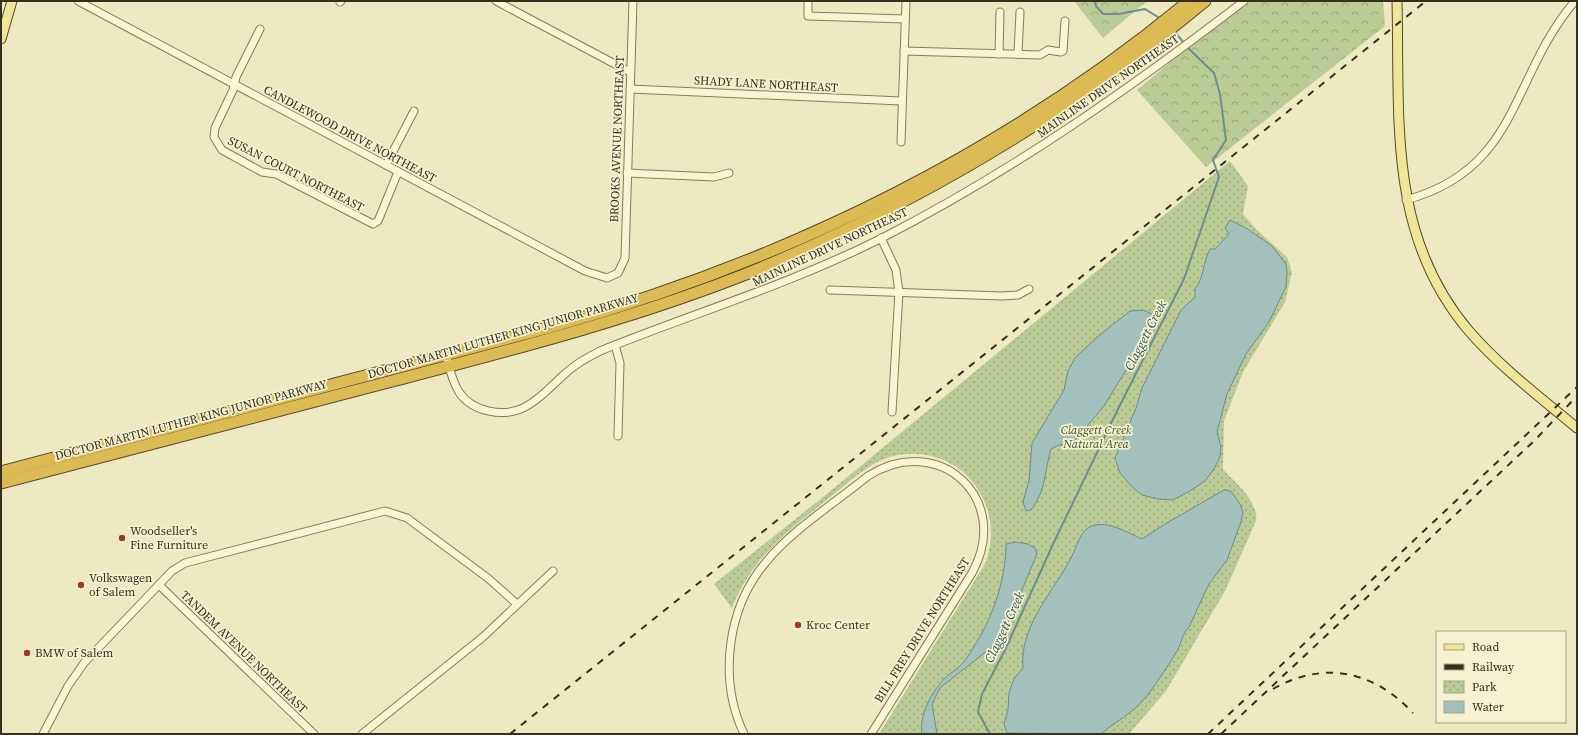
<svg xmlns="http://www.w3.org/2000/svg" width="1578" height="735" viewBox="0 0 1578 735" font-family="'Source Serif 4',serif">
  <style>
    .forest { fill: url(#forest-crowns) }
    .park { fill: url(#park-dots) }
    .water { fill: #a4c0bd; stroke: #6c8e8c }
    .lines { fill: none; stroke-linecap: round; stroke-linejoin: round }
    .stream { stroke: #6c8e8c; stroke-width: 2 }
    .minor-casing { stroke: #877b5a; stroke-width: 9 }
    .major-casing { stroke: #55482e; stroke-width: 11 }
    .highway-casing { stroke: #55482e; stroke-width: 13 }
    .minor { stroke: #f8f5d5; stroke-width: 7 }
    .major { stroke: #f0e69a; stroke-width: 9 }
    .highway { stroke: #dcbb54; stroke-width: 11 }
    .rail { stroke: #372f1e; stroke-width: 2; stroke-dasharray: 7 7; stroke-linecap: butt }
    .poi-dot { fill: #953f2a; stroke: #f5f2d2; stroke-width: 1.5 }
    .labels { text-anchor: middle; stroke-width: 3.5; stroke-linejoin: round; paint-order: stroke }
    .street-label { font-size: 12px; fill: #372f1e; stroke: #f5f2d2 }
    .park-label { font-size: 12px; font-style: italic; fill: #3e5324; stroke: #f5f2d2 }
    .poi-label { font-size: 12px; fill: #372f1e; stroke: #f5f2d2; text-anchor: start }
    .water-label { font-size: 13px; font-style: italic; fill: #2d5156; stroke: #f5f2d2 }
  </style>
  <defs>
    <pattern id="forest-crowns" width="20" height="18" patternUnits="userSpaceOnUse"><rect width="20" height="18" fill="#bacb96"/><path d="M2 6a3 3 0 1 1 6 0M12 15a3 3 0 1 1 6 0" fill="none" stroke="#98a57a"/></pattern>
    <pattern id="park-dots" width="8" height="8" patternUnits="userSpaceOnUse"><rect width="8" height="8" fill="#bacb96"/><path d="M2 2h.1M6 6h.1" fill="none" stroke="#98a57a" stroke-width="1.8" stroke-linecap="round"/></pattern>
  </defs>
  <rect width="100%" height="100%" fill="#ede9c2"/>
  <g class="forest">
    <polygon points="1074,1 1147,1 1103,38"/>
    <polygon points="1242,1 1383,1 1385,26 1206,167 1137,90"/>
  </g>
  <path class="park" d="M1230,161l18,25 -5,28 14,16 30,27 5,15 -7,30 -42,70 -19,49 -1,48c12,14 36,32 33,52l-31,70 -59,100 -37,43h-250l107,-172c9,-27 6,-53 -11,-77 -22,-32 -70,-41 -103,-20 -17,10 -32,25 -48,37 -39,32 -73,57 -92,106l-18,-24 114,-91z"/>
  <g class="water">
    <path d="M1230,220l16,8 26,18 14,18 1,8 -1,15 -17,35 -23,32 -19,40 -10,38 4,15 -1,10 -6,12 -9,12 -15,10 -17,9 -15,-1 -16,-4 -10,-8 -12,-14 -5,-15 21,-50 6,-20 39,-78 14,-13v-8c9,-11 8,-27 15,-40h5l14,-15 -4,-6z"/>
    <path d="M1143,310l9,4 4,7 -52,85 -32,38 -13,1 -8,4c-7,24 -4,39 -20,61l-5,1 -3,-9 6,-21 3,-38 32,-53 4,-19 7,-13 21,-20 34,-27z"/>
    <path d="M1224,490l7,1 9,13 3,8 -2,10 -14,38 -18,24 -20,43c-7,6 -7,16 -12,24 -9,15 -20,32 -31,46 -13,16 -30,24 -45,37l-94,-1 -3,-9 4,-14 1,-17 5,-14 9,-11c-4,-41 30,-76 48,-110 6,-11 9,-28 21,-32 16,-6 36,7 50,13l23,-15z"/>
    <path d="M1016,542l12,2 7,4 2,6 -31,74 -14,19 -52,41 -8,16 5,30h-15c-3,-19 9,-41 22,-55 6,-6 14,-10 19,-16 5,-6 9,-13 13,-20 18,-28 30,-66 30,-99z"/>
  </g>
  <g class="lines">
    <g class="stream">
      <polyline points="1095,1 1096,6 1103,14 1119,14 1145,9 1161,19"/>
      <polyline points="1174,31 1184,43"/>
      <polyline points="990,734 978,712 982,694 1005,650 1054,542 1118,409 1184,279 1219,177 1213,160 1226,140 1220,94 1214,73 1187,47"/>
    </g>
    <defs>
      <g id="minor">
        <polyline points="78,1 585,271 607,278 618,273 625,258 633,1"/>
        <polyline points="496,1 630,72"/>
        <polyline points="808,1 808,16 905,19"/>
        <polyline points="340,2 341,1"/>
        <polyline points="260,29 236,77 233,90 215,128 214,137 222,150 262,172 276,174 373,224 378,221 398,172"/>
        <polyline points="904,51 1040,55 1048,50 1061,52 1063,51 1065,21"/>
        <polyline points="999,54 1000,12"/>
        <polyline points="1018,54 1020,12"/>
        <polyline points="630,89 901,101"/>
        <polyline points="901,142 906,1"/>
        <polyline points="386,165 414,111"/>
        <polyline points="627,173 714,177 729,173"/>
        <path d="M1406,200c114,-31 104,-123 169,-199"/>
        <polyline points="881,238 896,270 899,292 892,412"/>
        <polyline points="830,290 1002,296 1018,295 1029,289"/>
        <polyline points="615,345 620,363 618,436"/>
        <path d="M446,355c3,12 6,26 13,37 13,20 45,26 66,15 16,-8 28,-23 42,-35 10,-9 21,-15 33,-21 94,-38 191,-67 282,-113 131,-67 246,-148 362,-237"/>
        <polyline points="159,585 314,734"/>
        <polyline points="43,734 68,686 84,663 172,571 185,563 385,511 407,518 489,579 517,604"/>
        <polyline points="362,734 483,637 553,571"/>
        <path d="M744,734c-26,-55 -17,-126 22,-172 25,-31 70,-60 102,-86 71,-45 145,23 104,97l-101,161"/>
      </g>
      <g id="major">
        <path d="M1397,1c3,117 -10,234 72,330 31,36 71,66 108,97"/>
        <polyline points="1,39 12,1"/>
      </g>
      <g id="highway">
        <path d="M1,472l550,-145c234,-66 450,-170 638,-326"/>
        <path d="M1,483c132,-34 263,-69 395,-103 123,-32 247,-64 365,-112 160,-67 310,-156 444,-267"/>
      </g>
    </defs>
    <use href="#minor" class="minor-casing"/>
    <use href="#major" class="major-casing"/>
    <use href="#highway" class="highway-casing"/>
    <use href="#minor" class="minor"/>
    <use href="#major" class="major"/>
    <use href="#highway" class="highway"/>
    <g class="rail">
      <path d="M1273,689c51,-29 101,-18 140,24"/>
      <polyline points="510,734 1426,1"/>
      <polyline points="1208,734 1577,387"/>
      <polyline points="1221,734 1534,441 1577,396"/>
    </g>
  </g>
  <g class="poi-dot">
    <circle cx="122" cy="538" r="4"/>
    <circle cx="81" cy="585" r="4"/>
    <circle cx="798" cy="625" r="4"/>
    <circle cx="27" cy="653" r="4"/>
  </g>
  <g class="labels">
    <g class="street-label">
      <text transform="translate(766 84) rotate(3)" y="4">SHADY LANE NORTHEAST</text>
      <text transform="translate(1108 86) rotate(-35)" y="4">MAINLINE DRIVE NORTHEAST</text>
      <text transform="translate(350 134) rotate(28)" y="4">CANDLEWOOD DRIVE NORTHEAST</text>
      <text transform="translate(617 139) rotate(-88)" y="4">BROOKS AVENUE NORTHEAST</text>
      <text transform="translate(296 174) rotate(27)" y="4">SUSAN COURT NORTHEAST</text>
      <text transform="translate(830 247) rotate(-25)" y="4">MAINLINE DRIVE NORTHEAST</text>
      <text transform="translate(503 336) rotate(-16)" y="4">DOCTOR MARTIN LUTHER KING JUNIOR PARKWAY</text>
      <text transform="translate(191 420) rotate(-15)" y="4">DOCTOR MARTIN LUTHER KING JUNIOR PARKWAY</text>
      <text transform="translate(922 630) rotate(-58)" y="4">BILL FREY DRIVE NORTHEAST</text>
      <text transform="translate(244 652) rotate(44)" y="4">TANDEM AVENUE NORTHEAST</text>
    </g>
    <g class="park-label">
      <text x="1096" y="434">Claggett Creek<tspan x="1096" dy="14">Natural Area</tspan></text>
    </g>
    <g class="poi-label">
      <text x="130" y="535">Woodseller's<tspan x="130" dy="14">Fine Furniture</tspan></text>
      <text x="89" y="582">Volkswagen<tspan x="89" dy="14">of Salem</tspan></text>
      <text x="806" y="629">Kroc Center</text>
      <text x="35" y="657">BMW of Salem</text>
    </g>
    <g class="water-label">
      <text transform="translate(1145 335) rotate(-63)" y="5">Claggett Creek</text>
      <text transform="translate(1004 627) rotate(-65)" y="5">Claggett Creek</text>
    </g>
  </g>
  <rect width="1578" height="735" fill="none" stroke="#372f1e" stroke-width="4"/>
  <rect x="1436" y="631" width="130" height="92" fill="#f5f2d2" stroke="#a9a48a"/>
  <rect x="1444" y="644" width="20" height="6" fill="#f0e69a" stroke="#a9a48a"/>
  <text x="1472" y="651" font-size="12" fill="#372f1e">Road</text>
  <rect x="1444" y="664" width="20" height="6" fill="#372f1e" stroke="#a9a48a"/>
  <text x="1472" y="671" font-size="12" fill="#372f1e">Railway</text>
  <rect x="1444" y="681" width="20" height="12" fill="url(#park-dots)" stroke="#a9a48a"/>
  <text x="1472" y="691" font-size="12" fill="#372f1e">Park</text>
  <rect x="1444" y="701" width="20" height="12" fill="#a4c0bd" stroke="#a9a48a"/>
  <text x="1472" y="711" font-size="12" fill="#372f1e">Water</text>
</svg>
